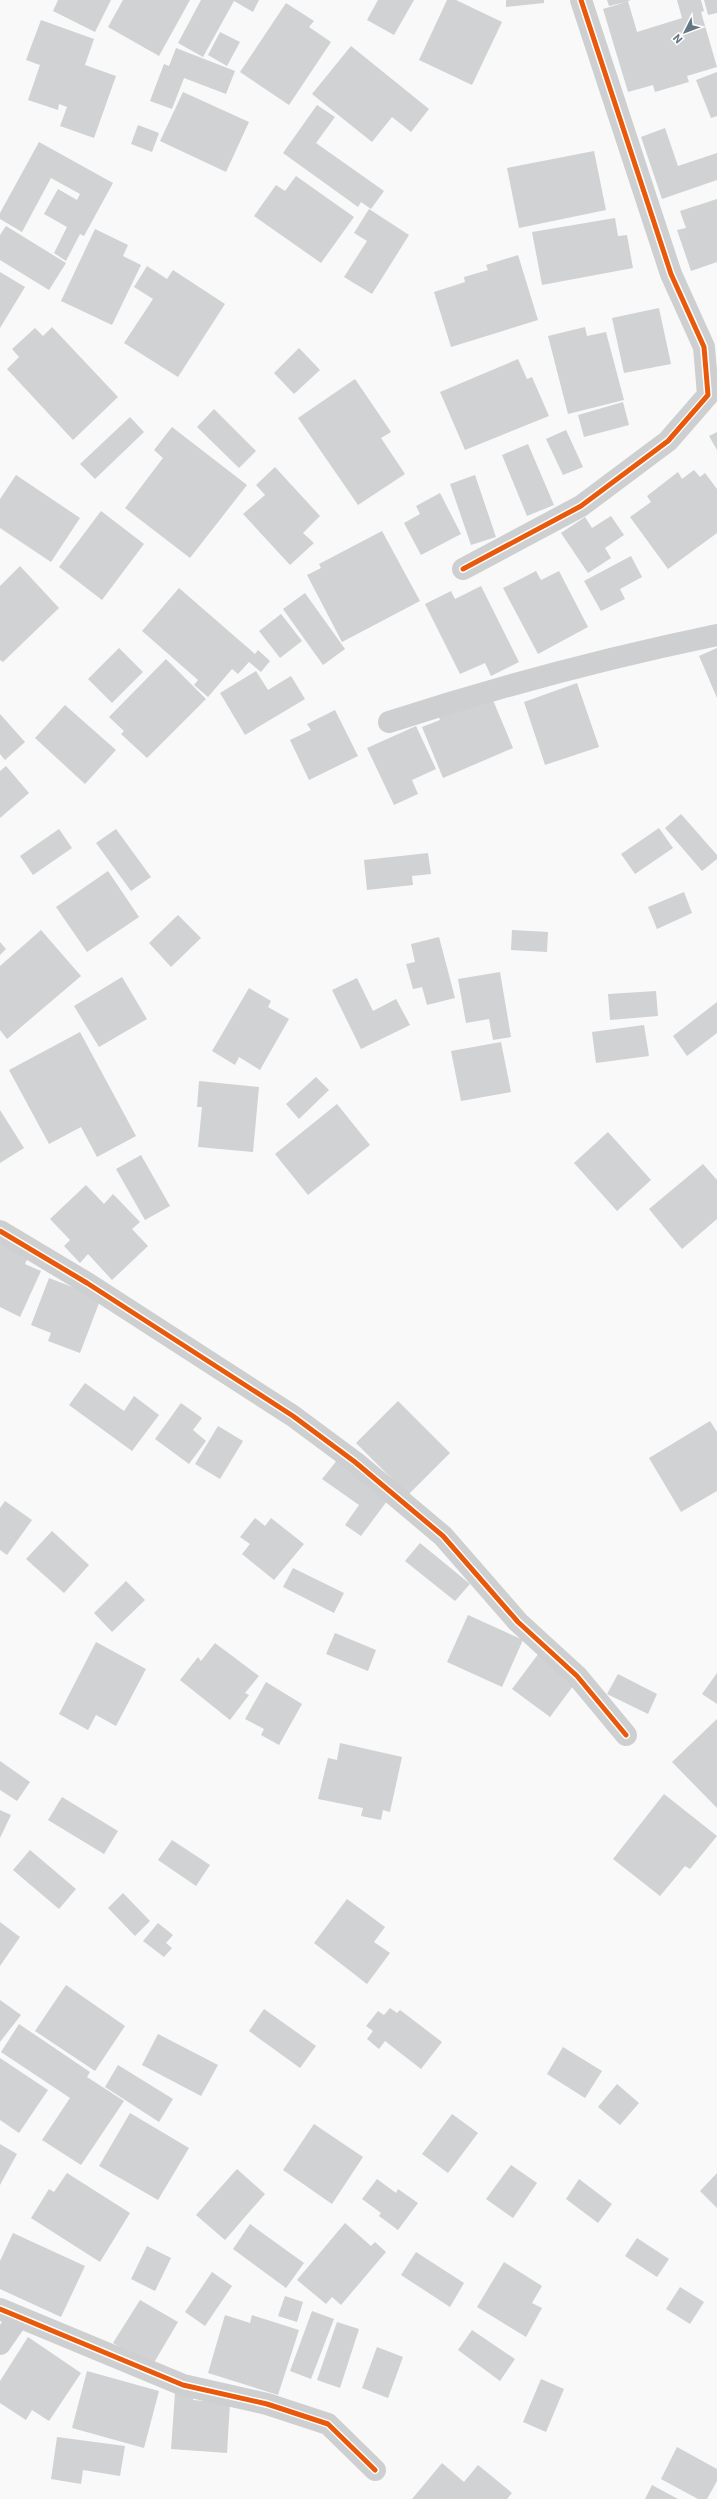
<svg xmlns="http://www.w3.org/2000/svg" width="717" height="2499" viewBox="0 0 717 2499" font-family="Roboto,sans-serif">
  <style>
    .building { fill: #d0d2d3 }
    .lines { fill: none; stroke-linecap: round; stroke-linejoin: round }
    .minor { stroke: #cecfd0; stroke-width: 22 }
    .cycleway-casing { stroke: #fff; stroke-width: 8 }
    .cycleway { stroke: #e8590c; stroke-width: 5 }
  </style>
  <rect width="100%" height="100%" fill="#f9f9f9"/>
  <g class="building">
    <polygon points="58,0 111,0 95,32 53,11"/>
    <polygon points="123,0 190,0 159,56 108,27"/>
    <polygon points="201,0 259,0 253,12 234,1 203,57 178,43"/>
    <polygon points="378,0 414,0 394,35 367,20"/>
    <polygon points="447,0 456,0 502,22 472,85 419,60"/>
    <polygon points="506,0 544,0 544,3 506,7"/>
    <polygon points="607,0 631,0 628,1 637,32 682,18 677,0 701,0 704,11 701,12 717,67 687,76 689,82 655,92 653,85 628,92 603,9 626,2 609,6"/>
    <polygon points="704,0 717,0 717,13 708,15"/>
    <polygon points="286,3 314,21 309,27 331,42 289,105 240,72"/>
    <polygon points="41,20 94,39 85,65 116,76 94,138 60,126 67,107 59,104 58,110 28,100 40,65 26,60"/>
    <polygon points="220,32 240,42 227,66 208,55"/>
    <polygon points="351,46 429,109 411,132 392,117 372,142 312,94"/>
    <polygon points="176,48 235,71 226,94 184,78 172,109 150,101 164,64 169,66"/>
    <polygon points="717,72 717,116 711,118 696,80"/>
    <polygon points="183,92 249,122 226,172 160,141"/>
    <polygon points="317,105 335,117 316,143 384,191 371,209 361,202 358,207 283,153"/>
    <polygon points="138,125 159,133 152,152 131,144"/>
    <polygon points="665,128 678,166 717,153 717,180 662,199 641,137"/>
    <polygon points="39,142 113,183 84,236 80,234 66,261 54,253 67,227 44,214 58,189 77,200 80,194 51,178 22,232 0,219 0,213"/>
    <polygon points="594,151 606,210 519,228 507,168"/>
    <polygon points="296,176 354,217 321,263 254,216 276,185 285,191"/>
    <polygon points="717,199 717,262 691,271 677,230 686,228 680,211"/>
    <polygon points="369,209 409,235 372,294 344,277 367,241 354,233"/>
    <polygon points="615,218 618,236 627,235 633,268 542,285 532,232"/>
    <polygon points="6,226 66,263 49,290 0,260 0,235"/>
    <polygon points="95,229 128,245 123,256 141,265 112,325 61,301"/>
    <polygon points="518,255 538,320 451,347 434,292 465,282 464,277 488,270 486,265"/>
    <polygon points="147,266 167,279 173,270 225,304 178,377 124,343 153,299 134,287"/>
    <polygon points="0,272 25,287 0,328"/>
    <polygon points="659,308 671,364 624,373 612,318"/>
    <polygon points="52,327 118,397 73,440 7,369 19,357 12,349 35,328 43,336"/>
    <polygon points="585,327 587,336 606,332 624,400 568,414 548,336"/>
    <polygon points="299,348 320,370 294,394 274,373"/>
    <polygon points="518,359 527,379 532,377 549,416 465,450 440,392"/>
    <polygon points="355,379 391,432 381,438 405,474 358,505 298,418"/>
    <polygon points="623,402 629,425 584,437 578,415"/>
    <polygon points="214,409 256,451 239,468 197,427"/>
    <polygon points="130,417 144,432 95,479 80,464"/>
    <polygon points="172,427 247,485 190,558 125,508 163,458 154,450"/>
    <polygon points="566,430 583,467 563,475 546,439"/>
    <polygon points="717,432 717,450 709,436"/>
    <polygon points="528,444 554,505 527,516 502,455"/>
    <polygon points="275,467 320,516 303,533 314,543 290,565 243,514 265,495 256,485"/>
    <polygon points="694,470 700,477 705,473 717,489 717,533 668,569 630,517 651,502 647,496 678,472 682,479"/>
    <polygon points="16,475 80,518 51,562 0,528 0,499"/>
    <polygon points="475,475 496,537 471,545 450,484"/>
    <polygon points="440,493 461,534 421,555 404,523 420,514 416,506"/>
    <polygon points="101,511 144,544 102,600 59,567"/>
    <polygon points="611,516 624,535 605,548 611,558 588,573 561,533 585,517 592,528"/>
    <polygon points="382,531 420,601 342,642 307,575 321,568 319,564"/>
    <polygon points="631,556 642,577 620,589 625,599 601,611 584,581"/>
    <polygon points="20,566 59,608 3,662 0,660 0,586"/>
    <polygon points="536,571 541,580 559,571 588,627 538,654 503,588"/>
    <polygon points="481,586 519,662 491,676 485,663 460,674 425,604 451,591 455,599"/>
    <polygon points="179,588 255,654 258,650 270,661 261,672 249,662 238,674 232,669 208,697 194,685 198,680 142,631"/>
    <polygon points="305,593 345,649 323,665 283,609"/>
    <polygon points="281,614 302,641 280,658 259,631"/>
    <polygon points="119,648 143,672 112,703 88,679"/>
    <polygon points="717,648 717,698 699,656"/>
    <polygon points="166,659 206,699 147,758 121,734 124,731 109,717"/>
    <polygon points="256,671 268,690 291,676 305,699 245,735 220,693"/>
    <polygon points="577,683 599,747 545,765 524,702"/>
    <polygon points="490,693 513,748 443,778 422,727 440,720 438,715"/>
    <polygon points="65,705 116,750 85,784 35,738"/>
    <polygon points="335,710 358,756 309,780 290,740 311,730 307,724"/>
    <polygon points="0,714 25,742 5,760 0,754"/>
    <polygon points="416,726 436,769 412,780 418,794 394,805 367,748"/>
    <polygon points="6,766 29,793 0,818 0,771"/>
    <polygon points="681,814 717,855 717,859 702,871 665,828"/>
    <polygon points="659,828 673,848 635,874 621,854"/>
    <polygon points="59,829 72,848 33,875 20,856"/>
    <polygon points="116,829 151,877 131,891 96,843"/>
    <polygon points="428,853 431,874 412,876 413,885 367,890 364,860"/>
    <polygon points="108,871 139,917 87,952 56,907"/>
    <polygon points="684,892 692,913 657,929 648,907"/>
    <polygon points="178,915 201,938 171,967 149,943"/>
    <polygon points="41,930 81,976 7,1039 0,1030 0,966"/>
    <polygon points="512,930 548,932 547,952 511,950"/>
    <polygon points="439,937 455,998 427,1005 422,987 413,989 406,964 415,962 411,944"/>
    <polygon points="0,942 6,949 0,955"/>
    <polygon points="500,972 511,1037 493,1040 489,1019 466,1023 458,979"/>
    <polygon points="122,977 147,1019 99,1047 74,1006"/>
    <polygon points="357,978 373,1011 396,999 410,1025 361,1049 332,990"/>
    <polygon points="249,988 271,1001 268,1007 289,1019 260,1070 239,1057 235,1065 212,1051"/>
    <polygon points="656,991 658,1016 610,1020 608,994"/>
    <polygon points="717,1002 717,1033 687,1056 673,1036"/>
    <polygon points="644,1025 649,1056 596,1063 592,1032"/>
    <polygon points="80,1032 136,1136 97,1157 81,1127 49,1144 9,1070"/>
    <polygon points="501,1042 511,1092 461,1101 451,1051"/>
    <polygon points="316,1077 329,1090 299,1119 286,1104"/>
    <polygon points="199,1081 259,1087 253,1152 198,1147 202,1107 197,1107"/>
    <polygon points="337,1104 370,1145 308,1195 275,1154"/>
    <polygon points="0,1110 24,1148 0,1163"/>
    <polygon points="608,1132 651,1180 617,1211 574,1163"/>
    <polygon points="141,1155 170,1206 145,1220 116,1169"/>
    <polygon points="703,1164 717,1180 717,1219 682,1249 649,1209"/>
    <polygon points="86,1185 104,1204 113,1194 140,1222 132,1229 148,1246 112,1280 88,1254 80,1263 64,1246 70,1240 50,1219"/>
    <polygon points="0,1237 31,1251 25,1264 41,1271 20,1317 0,1307"/>
    <polygon points="49,1278 101,1298 80,1353 48,1341 51,1333 31,1325"/>
    <polygon points="85,1383 124,1411 134,1396 159,1415 132,1451 69,1405"/>
    <polygon points="398,1401 450,1453 408,1495 356,1443"/>
    <polygon points="181,1403 202,1418 193,1430 206,1441 189,1464 155,1439"/>
    <polygon points="710,1421 717,1432 717,1491 681,1512 649,1458"/>
    <polygon points="218,1426 243,1441 220,1479 195,1464"/>
    <polygon points="338,1459 390,1497 361,1536 345,1525 359,1505 322,1479"/>
    <polygon points="5,1501 32,1520 7,1555 0,1550 0,1508"/>
    <polygon points="255,1518 265,1526 271,1518 304,1544 274,1580 242,1554 250,1544 240,1537"/>
    <polygon points="52,1531 89,1565 64,1593 26,1559"/>
    <polygon points="420,1543 470,1584 455,1601 405,1561"/>
    <polygon points="293,1568 344,1593 334,1613 283,1587"/>
    <polygon points="126,1581 145,1600 112,1632 94,1613"/>
    <polygon points="468,1615 523,1640 502,1687 447,1662"/>
    <polygon points="335,1633 376,1650 368,1671 326,1654"/>
    <polygon points="96,1642 146,1669 116,1726 96,1715 88,1730 59,1714"/>
    <polygon points="215,1643 259,1676 245,1693 249,1695 230,1720 180,1680 198,1657 201,1661"/>
    <polygon points="539,1653 576,1682 550,1717 512,1689"/>
    <polygon points="717,1673 717,1704 702,1694"/>
    <polygon points="618,1674 657,1694 648,1714 607,1694"/>
    <polygon points="266,1682 302,1704 279,1745 261,1735 264,1729 245,1719"/>
    <polygon points="717,1719 717,1808 672,1762"/>
    <polygon points="340,1743 402,1757 390,1812 383,1810 381,1820 361,1816 363,1808 318,1799 328,1758 337,1760"/>
    <polygon points="0,1761 30,1782 17,1801 0,1790"/>
    <polygon points="664,1794 717,1836 690,1869 685,1866 660,1896 613,1859"/>
    <polygon points="62,1797 118,1831 104,1854 48,1820"/>
    <polygon points="0,1810 11,1815 0,1838"/>
    <polygon points="172,1840 210,1865 196,1886 158,1860"/>
    <polygon points="30,1850 76,1889 59,1909 13,1870"/>
    <polygon points="123,1893 150,1921 135,1936 108,1908"/>
    <polygon points="347,1899 385,1927 374,1942 390,1953 367,1984 314,1943"/>
    <polygon points="0,1922 20,1937 0,1966"/>
    <polygon points="158,1923 173,1935 166,1943 172,1948 164,1957 143,1941"/>
    <polygon points="66,1985 125,2026 95,2071 35,2031"/>
    <polygon points="0,2000 21,2015 0,2042"/>
    <polygon points="390,2008 397,2013 400,2010 442,2042 421,2069 385,2041 379,2049 367,2039 373,2031 366,2026 378,2011 384,2015"/>
    <polygon points="264,2009 316,2046 300,2068 249,2031"/>
    <polygon points="19,2024 90,2072 87,2077 124,2101 81,2165 42,2140 70,2098 1,2052"/>
    <polygon points="158,2034 218,2065 201,2096 142,2065"/>
    <polygon points="563,2047 602,2071 585,2098 547,2074"/>
    <polygon points="0,2058 48,2090 19,2133 0,2120"/>
    <polygon points="118,2065 173,2099 159,2122 105,2087"/>
    <polygon points="617,2084 639,2103 620,2125 598,2107"/>
    <polygon points="130,2113 189,2148 158,2200 99,2166"/>
    <polygon points="452,2114 478,2133 448,2173 422,2154"/>
    <polygon points="314,2124 363,2157 332,2204 283,2170"/>
    <polygon points="0,2144 17,2154 0,2185"/>
    <polygon points="511,2165 537,2183 513,2218 486,2199"/>
    <polygon points="237,2169 265,2194 225,2240 196,2215"/>
    <polygon points="67,2173 130,2213 100,2262 31,2218 49,2189 54,2192"/>
    <polygon points="717,2173 717,2208 700,2191"/>
    <polygon points="377,2179 396,2193 398,2189 418,2203 398,2230 379,2216 381,2213 362,2199"/>
    <polygon points="579,2179 612,2204 598,2223 566,2199"/>
    <polygon points="345,2223 371,2246 375,2242 386,2252 341,2305 332,2297 326,2304 297,2280"/>
    <polygon points="250,2224 304,2263 286,2288 233,2249"/>
    <polygon points="13,2233 85,2266 61,2317 0,2289 0,2261"/>
    <polygon points="637,2238 669,2259 657,2277 625,2256"/>
    <polygon points="147,2246 171,2258 155,2291 131,2279"/>
    <polygon points="416,2252 464,2283 450,2307 401,2275"/>
    <polygon points="504,2262 542,2286 532,2303 542,2308 526,2337 477,2307"/>
    <polygon points="212,2272 232,2286 205,2326 185,2312"/>
    <polygon points="680,2287 704,2302 690,2324 666,2309"/>
    <polygon points="285,2296 303,2302 297,2322 278,2316"/>
    <polygon points="140,2300 178,2322 152,2366 113,2343"/>
    <polygon points="312,2311 334,2319 311,2379 290,2371"/>
    <polygon points="225,2315 250,2323 252,2315 299,2330 278,2395 208,2373"/>
    <polygon points="337,2322 359,2329 340,2388 317,2380"/>
    <polygon points="472,2330 515,2359 500,2381 458,2350"/>
    <polygon points="28,2337 81,2373 49,2421 32,2410 26,2420 0,2403 0,2381"/>
    <polygon points="377,2347 403,2357 388,2398 362,2388"/>
    <polygon points="87,2371 159,2391 144,2448 72,2428"/>
    <polygon points="541,2379 564,2389 546,2432 523,2422"/>
    <polygon points="175,2393 194,2394 193,2400 230,2403 227,2453 171,2449"/>
    <polygon points="57,2437 125,2446 120,2476 83,2470 81,2484 51,2479"/>
    <polygon points="677,2447 717,2469 717,2481 707,2499 698,2499 661,2479"/>
    <polygon points="442,2463 464,2482 478,2465 512,2493 507,2499 412,2499"/>
    <polygon points="652,2485 678,2499 645,2499"/>
  </g>
  <g class="lines">
    <g class="minor">
      <polyline points="463,569 581,506 668,441 708,395 704,347 671,274 581,0"/>
      <path d="M389,722c108,-35 217,-64 328,-87"/>
      <polyline points="0,1231 87,1283 293,1416 355,1462 443,1536 518,1622 577,1676 626,1735"/>
      <polyline points="0,2309 183,2385 267,2404 328,2424 375,2470"/>
      <polyline points="0,2344 18,2318"/>
    </g>
    <defs>
      <g id="cycleway">
        <polyline points="463,569 581,506 668,441 708,395 704,347 671,274 581,0"/>
        <polyline points="0,1231 87,1283 293,1416 355,1462 443,1536 518,1622 577,1676 626,1735"/>
        <polyline points="0,2309 183,2385 267,2404 328,2424 375,2470"/>
      </g>
    </defs>
    <use href="#cycleway" class="cycleway-casing"/>
    <use href="#cycleway" class="cycleway"/>
  </g>
  <g transform="translate(685 32) rotate(228)" stroke="#ffffff" stroke-width="3" paint-order="stroke">
  <path d="M0-3L7 15L0 10L-7 15Z" fill="#657683"/>
  <text y="-6" font-size="11" font-weight="bold" text-anchor="middle" fill="#657683">N</text>
  </g>
</svg>
